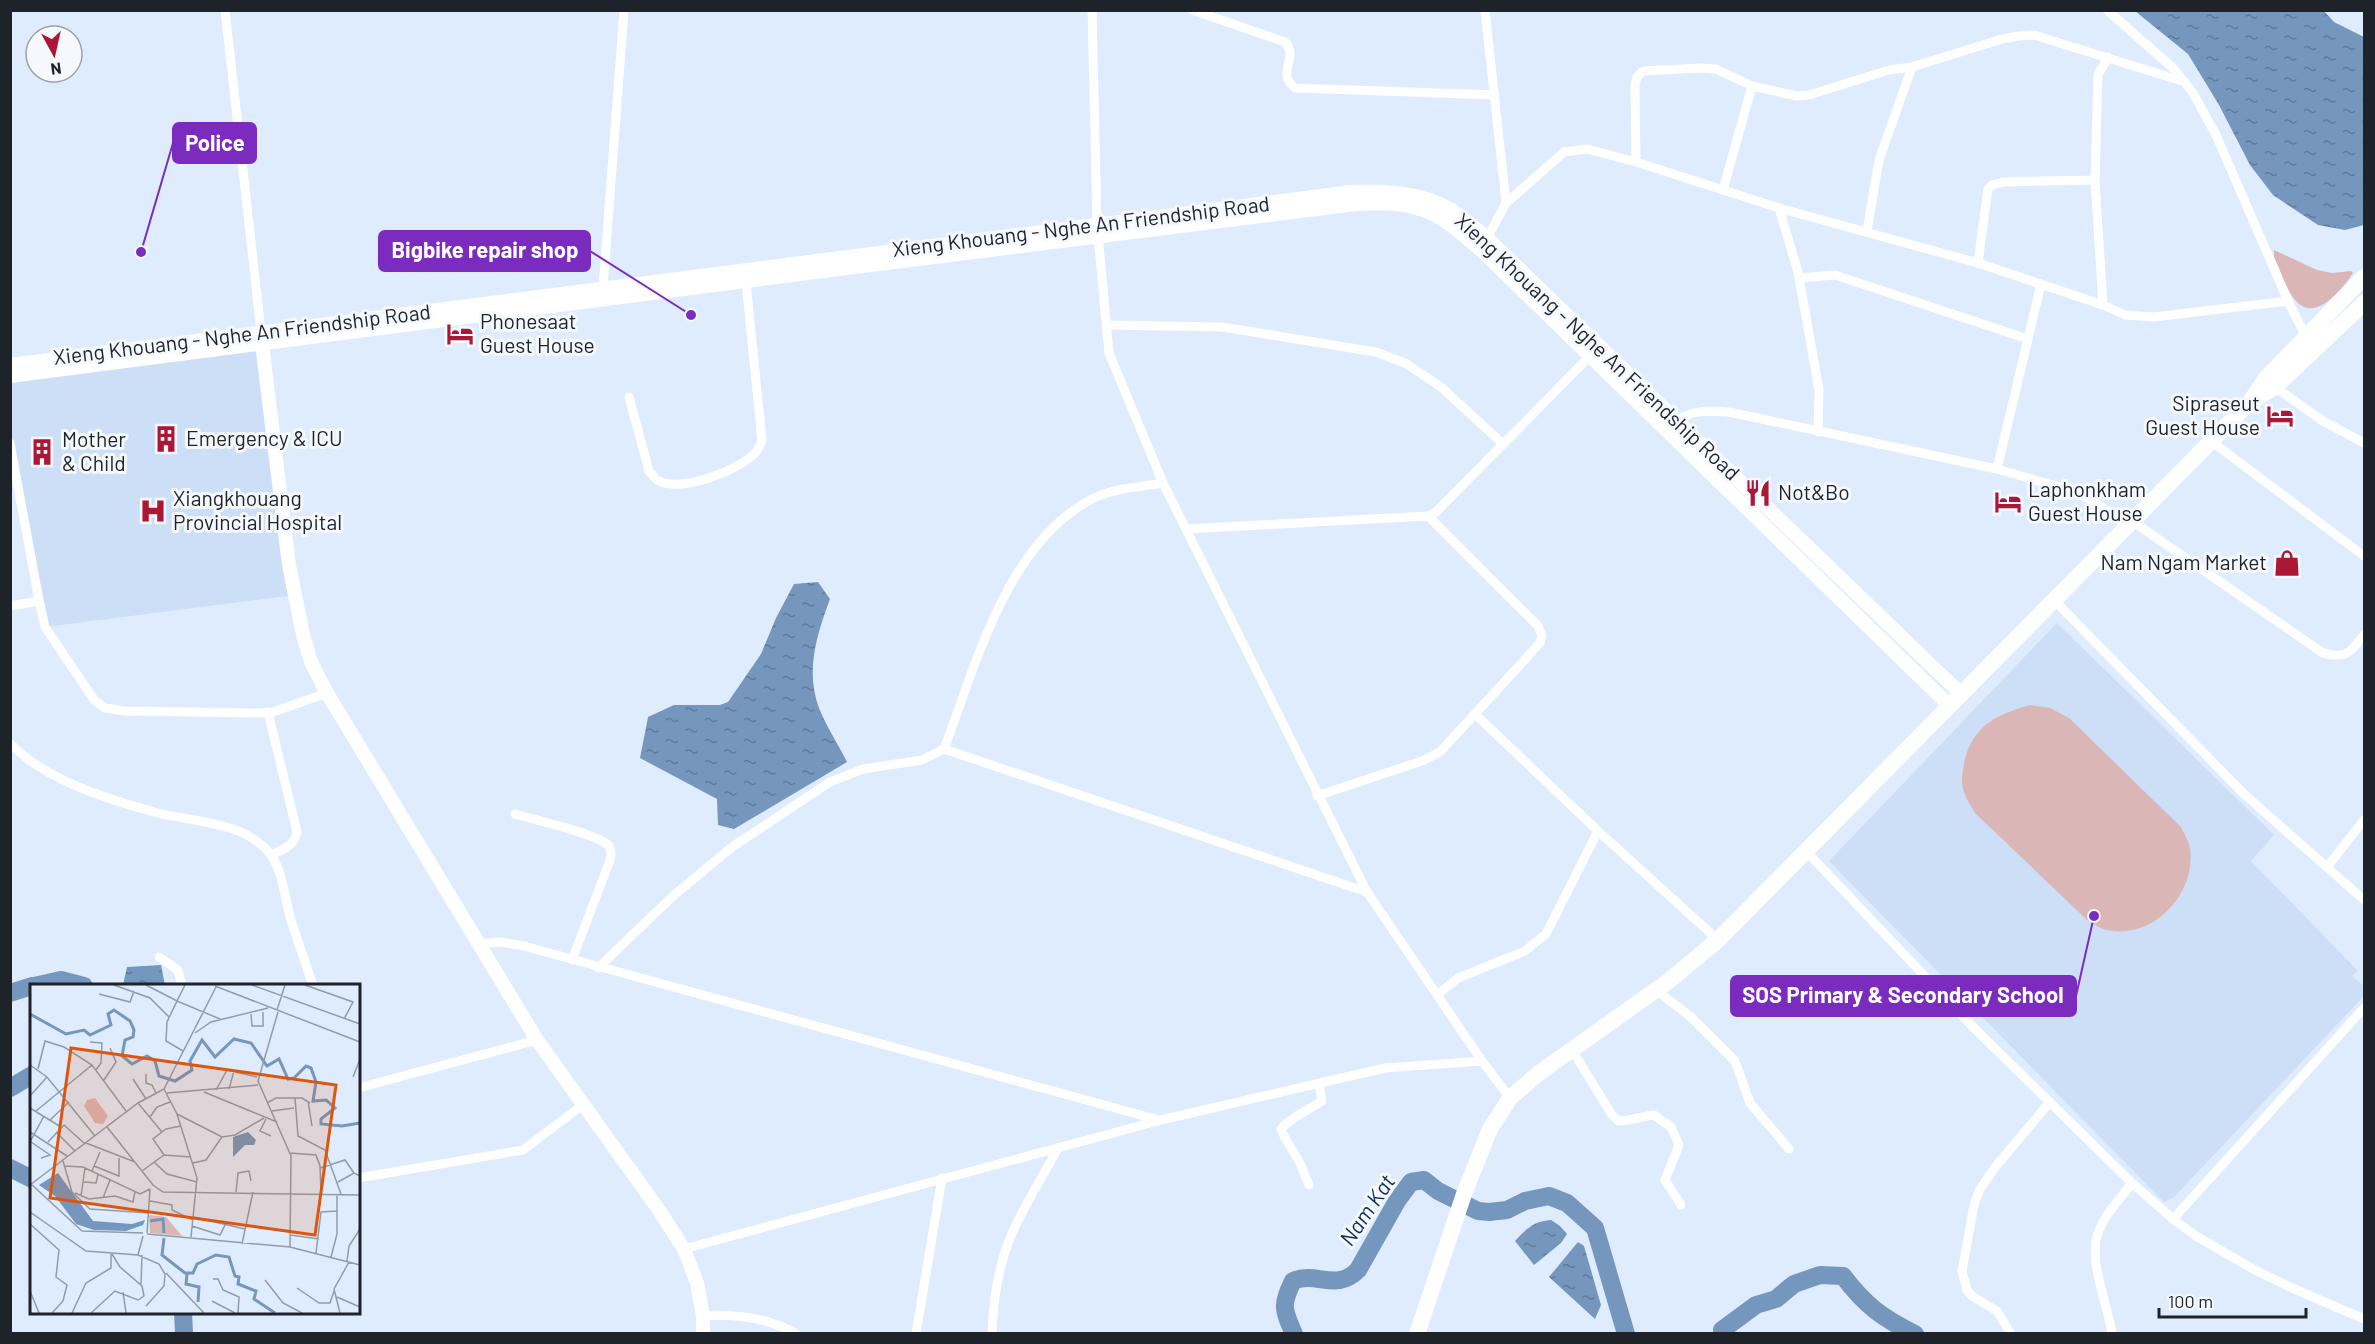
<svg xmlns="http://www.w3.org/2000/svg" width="2375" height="1344" viewBox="0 0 2375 1344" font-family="Barlow,sans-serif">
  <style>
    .built { fill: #ccdff6 }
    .garden { fill: #dbb6b7 }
    .water { fill: url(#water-ripples) }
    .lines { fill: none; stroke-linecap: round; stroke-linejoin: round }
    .river { stroke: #7596bd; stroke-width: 18 }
    .street { stroke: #fff; stroke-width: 9 }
    .secondary { stroke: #fff; stroke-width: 14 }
    .highway { stroke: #fff; stroke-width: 16 }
    .labels { text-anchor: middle; stroke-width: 6; stroke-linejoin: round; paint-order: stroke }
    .street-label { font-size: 21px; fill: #1e2329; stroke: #f5f8fc }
    .poi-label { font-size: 21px; fill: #1e2329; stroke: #f5f8fc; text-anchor: start }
    .water-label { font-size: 22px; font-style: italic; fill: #0a2e53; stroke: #f5f8fc }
    .inset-river { fill: none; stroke: #7596bd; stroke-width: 3 }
    .inset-road { fill: none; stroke: #919ca8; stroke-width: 1.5 }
    .view { fill: #de560d; fill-opacity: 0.15; stroke: #de560d; stroke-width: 3 }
    .inset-edge { fill: none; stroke: #1e2329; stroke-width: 3 }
    .leader { fill: none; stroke: #7b2cbf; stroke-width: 2 }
    .callout-dot { fill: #7b2cbf; stroke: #f5f8fc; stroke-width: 2 }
    .callout { fill: #7b2cbf; stroke: #7b2cbf; stroke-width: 2 }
    .callout-label { font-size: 22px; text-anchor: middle; font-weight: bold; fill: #fff }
  </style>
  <defs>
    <pattern id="water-ripples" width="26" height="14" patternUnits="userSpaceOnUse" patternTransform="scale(1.5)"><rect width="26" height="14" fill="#7596bd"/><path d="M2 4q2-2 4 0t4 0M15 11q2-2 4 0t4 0" fill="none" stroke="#5f7a9a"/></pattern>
  </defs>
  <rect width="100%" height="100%" fill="#deecfd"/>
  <g class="built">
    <polygon points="262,344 295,595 45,627 11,443 10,376"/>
    <polygon points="2057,623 2274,835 2251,861 2358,971 2352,976 2364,986 2364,996 2174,1197 2164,1202 1829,861"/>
  </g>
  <g class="garden">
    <path d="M2274,250l43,20 15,3 19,-2 2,2c-10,15 -36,48 -55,30 -11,-10 -17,-32 -24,-46z"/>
    <path d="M2030,705l20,3 19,10 112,109c3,7 8,14 9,21 7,46 -39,95 -87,81 -5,-2 -11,-6 -16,-9l-112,-107c-4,-7 -9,-14 -11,-21 -4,-10 -1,-23 1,-33 9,-34 33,-45 65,-54z"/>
  </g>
  <g class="water">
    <polygon points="2135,11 2324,11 2334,22 2364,37 2364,225 2345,230 2318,225 2273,195 2250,165 2219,105 2188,54"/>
    <path d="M818,582l12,17c-13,35 -25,72 -11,109 7,18 19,36 28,54l-113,67 -16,-4 -1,-26 -77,-41 8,-41 26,-12h46l8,-3 33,-48 15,-36 18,-34z"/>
    <polygon points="161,965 165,985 123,985 127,967"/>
    <path d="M1551,1220l9,6 7,8 -6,9 -27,22 -19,-24c11,-12 19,-20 36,-21z"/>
    <polygon points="1578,1242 1584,1246 1601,1305 1595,1319 1549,1277"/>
  </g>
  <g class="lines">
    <g class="river">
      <polyline points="34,986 61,980 84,986"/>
      <polyline points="10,993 32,986"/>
      <polyline points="10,1088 32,1075"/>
      <polyline points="10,1168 32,1179"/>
      <polyline points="183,1312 184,1334"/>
      <path d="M1294,1334c-11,-25 -13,-29 -1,-53 24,-10 43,11 65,-11l39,-69 14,-19 13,-2 14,11 40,20 11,1 18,-2 18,-9 24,-5 18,7 28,25 31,106"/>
      <path d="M1722,1334v-4l34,-25 20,-6 18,-15 26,-9 23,1c22,29 39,42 72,58"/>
    </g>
    <g class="street">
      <polyline points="225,10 261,331"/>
      <polyline points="1092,10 1097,224"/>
      <path d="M1192,10l93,32c15,15 -10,31 10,46l200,7"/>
      <polyline points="1485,10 1506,203 1487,238"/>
      <polyline points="2107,10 2174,69 2193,93 2216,135 2288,301 2306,337"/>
      <polyline points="1636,162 1635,85 1637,77 1643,71 1700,68 1716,69 1752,86 1797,96 1809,95 1889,70 1912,67 2002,39 2019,36 2034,35 2185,82"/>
      <polyline points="1723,190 1752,86"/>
      <polyline points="1506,203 1564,152 1587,149 1636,162 1779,208 1978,263 2103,305 2125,315 2154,317 2288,301"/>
      <polyline points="1779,208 1798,272 1819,390 1818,432"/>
      <polyline points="1867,231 1879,160 1912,67"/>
      <polyline points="1098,235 1109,353 1163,483 1367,892 1482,1061 1510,1098"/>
      <polyline points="1978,263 1988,189 1992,185 2003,182 2095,180"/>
      <polyline points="1799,278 1835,275 2028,339"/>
      <polyline points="603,288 624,10"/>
      <polyline points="2103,305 2095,180 2098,75 2108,57"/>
      <polyline points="1106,325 1222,327 1376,352 1405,363 1441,387 1502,443"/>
      <polyline points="2275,387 2323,421 2364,443"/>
      <path d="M629,397l20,74c3,3 6,8 10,10 23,11 79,-10 96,-28 3,-3 5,-8 7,-12l-16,-159"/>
      <path d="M1676,421c19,-12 32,-10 53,-9l268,57 73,21 23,11 35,24"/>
      <polyline points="2211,441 2364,556"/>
      <polyline points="10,443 38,595 45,627 95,701 105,708 124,711 258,713 273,712 327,693"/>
      <polyline points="1997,469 2041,284"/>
      <path d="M2132,521l191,132c25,6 25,0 41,-18"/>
      <polyline points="1186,529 1428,516 1436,512 1589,357"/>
      <polyline points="2054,600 2244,794 2364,900"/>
      <polyline points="10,606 39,601"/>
      <path d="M268,712l29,120c-3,14 -13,17 -26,23"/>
      <polyline points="1476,715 1598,831 1718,940"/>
      <path d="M10,743c34,37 100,57 148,70 36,9 89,9 113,42 12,17 14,45 20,65 7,22 15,44 22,66"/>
      <polyline points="944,749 1367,892"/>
      <polyline points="1317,796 1422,761 1440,752 1540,643 1542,636 1538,626 1428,516"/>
      <path d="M515,814c17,5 86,21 94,32 3,5 2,9 1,14l-38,100"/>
      <polyline points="1806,851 1972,1026 2132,1183 2173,1219 2196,1236 2253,1269 2292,1288 2364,1319"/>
      <polyline points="2327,867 2364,820"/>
      <polyline points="478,944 501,942 524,946 1159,1120"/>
      <polyline points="159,957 178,970 182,986"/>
      <path d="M598,968l75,-72 59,-49 98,-65 33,-13 59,-9 22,-11c32,-84 62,-205 148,-250 21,-11 48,-12 71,-16"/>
      <polyline points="1656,990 1691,1017 1735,1061 1750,1103 1789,1149"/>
      <polyline points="1438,994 1458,978 1525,951 1546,934 1598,831"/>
      <path d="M1572,1050l40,65 7,6c12,0 23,-5 35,-6l17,12 8,18 -14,35 16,25"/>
      <polyline points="358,1088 537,1040"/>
      <polyline points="358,1178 523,1150 584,1104"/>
      <path d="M1309,1185l-10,-24 -14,-23 -4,-9c7,-10 29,-20 41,-28l-3,-17"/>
      <polyline points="2173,1219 2364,1008"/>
      <polyline points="684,1249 1161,1120 1385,1068 1482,1061"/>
      <path d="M703,1316c32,-2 65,1 93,18"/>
      <polyline points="916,1334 942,1178"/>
      <path d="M992,1334c1,-32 6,-66 18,-96 13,-31 32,-60 48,-90"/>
      <polyline points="2011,1334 1997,1311 1972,1296 1967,1290 1962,1271 1974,1205 1980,1189 1996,1166 2050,1102"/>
      <path d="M2112,1334c-4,-30 -24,-72 -14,-101 6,-18 23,-35 34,-50"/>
    </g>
    <g class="secondary">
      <polyline points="261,336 289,565 303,635 311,662 327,693 537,1040 659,1210 684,1249 697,1283 703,1316 703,1334"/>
      <path d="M10,365l1341,-173c35,-1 71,0 102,19 12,8 23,18 34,27l474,456"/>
      <path d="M10,376c449,-57 897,-117 1346,-172 21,-1 43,-2 64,5 23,6 44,27 62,42l468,455"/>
    </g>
    <g class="highway">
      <polyline points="2253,400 2275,387 2364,303"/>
      <polyline points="1417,1334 1464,1194 1490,1129 1510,1098 1539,1073 1670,980 1718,940 2250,402 2266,378 2364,277"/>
    </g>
  </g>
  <defs>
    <symbol id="hotel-bare" viewBox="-9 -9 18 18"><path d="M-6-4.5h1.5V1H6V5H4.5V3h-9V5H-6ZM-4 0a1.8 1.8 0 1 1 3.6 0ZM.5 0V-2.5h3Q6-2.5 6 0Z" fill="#ad1736" stroke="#f5f8fc" stroke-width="2.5" paint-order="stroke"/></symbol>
    <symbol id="building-bare" viewBox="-9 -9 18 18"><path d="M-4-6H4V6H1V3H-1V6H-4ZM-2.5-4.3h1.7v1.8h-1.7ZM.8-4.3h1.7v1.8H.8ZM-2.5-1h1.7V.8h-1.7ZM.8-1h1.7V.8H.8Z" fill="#ad1736" stroke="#f5f8fc" stroke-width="2.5" paint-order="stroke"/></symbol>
    <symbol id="restaurant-bare" viewBox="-9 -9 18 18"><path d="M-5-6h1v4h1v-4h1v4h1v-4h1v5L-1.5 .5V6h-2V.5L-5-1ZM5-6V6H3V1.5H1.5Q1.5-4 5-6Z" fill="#ad1736" stroke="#f5f8fc" stroke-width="2.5" paint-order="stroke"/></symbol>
    <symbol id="hospital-bare" viewBox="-9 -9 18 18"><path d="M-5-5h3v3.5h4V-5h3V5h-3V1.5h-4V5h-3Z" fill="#ad1736" stroke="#f5f8fc" stroke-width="2.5" paint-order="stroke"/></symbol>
    <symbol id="shop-bare" viewBox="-9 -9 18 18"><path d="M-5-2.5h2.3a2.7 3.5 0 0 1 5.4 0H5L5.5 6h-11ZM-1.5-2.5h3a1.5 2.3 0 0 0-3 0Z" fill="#ad1736" stroke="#f5f8fc" stroke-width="2.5" paint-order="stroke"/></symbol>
  </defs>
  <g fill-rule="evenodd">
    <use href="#hotel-bare" x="441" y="315" width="38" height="38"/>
    <use href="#hotel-bare" x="2261" y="397" width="38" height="38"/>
    <use href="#building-bare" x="147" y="420" width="38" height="38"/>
    <use href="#building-bare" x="23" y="433" width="38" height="38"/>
    <use href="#restaurant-bare" x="1739" y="474" width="38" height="38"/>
    <use href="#hotel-bare" x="1989" y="483" width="38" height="38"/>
    <use href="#hospital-bare" x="134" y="492" width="38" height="38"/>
    <use href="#shop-bare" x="2268" y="544" width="38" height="38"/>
  </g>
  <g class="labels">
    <g class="street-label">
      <text transform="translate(1081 227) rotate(-7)" y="7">Xieng Khouang - Nghe An Friendship Road</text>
      <text transform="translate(242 335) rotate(-7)" y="7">Xieng Khouang - Nghe An Friendship Road</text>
      <text transform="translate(1597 347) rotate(43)" y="7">Xieng Khouang - Nghe An Friendship Road</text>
    </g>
    <g class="poi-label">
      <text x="480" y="329">Phonesaat<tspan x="480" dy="24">Guest House</tspan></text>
      <text x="2260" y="411" text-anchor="end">Sipraseut<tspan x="2260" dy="24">Guest House</tspan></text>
      <text x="186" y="446">Emergency &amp; ICU</text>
      <text x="62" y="447">Mother<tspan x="62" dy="24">&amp; Child</tspan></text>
      <text x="2028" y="497">Laphonkham<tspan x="2028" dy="24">Guest House</tspan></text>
      <text x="1778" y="500">Not&amp;Bo</text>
      <text x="173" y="506">Xiangkhouang<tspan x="173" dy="24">Provincial Hospital</tspan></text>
      <text x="2267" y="570" text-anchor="end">Nam Ngam Market</text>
    </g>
    <g class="water-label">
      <text transform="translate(1367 1210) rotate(-56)" y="8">Nam Kat</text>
    </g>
  </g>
  <g transform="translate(30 984)">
    <rect width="330" height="330" fill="#deecfd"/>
    <path d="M119,231l17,2 16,19 -32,-3z" fill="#dbb6b7"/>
    <path d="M65,114l13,18 -5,8 -8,-1 -11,-17 3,-6z" fill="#dbb6b7"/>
    <path d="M218,148l8,8 -2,5h-9l-12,12v-20zM28,189l35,48 39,3 13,-4 -2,5 -17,6 -32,-1 -18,-6 -21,-28 -16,-11z" fill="#7596bd"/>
    <path class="inset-river" d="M0,30l36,20 18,-4 6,5 21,-10 -3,-11 6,-4 16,11 4,9 -1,7 -8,3 -3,16 10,8 15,-8 8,5 4,15 16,5 17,-11 -2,-9 12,-21 13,17 19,-18 17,4 16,23 12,-7 9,20 6,-1 12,-12 5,2 5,14 -3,19 13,-1 9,8 -14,11v5l21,2 18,-3M120,237l13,-2 1,14M134,254l-2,17 23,18h8l4,-9 19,-9 13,2 6,19 4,1 -1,7 18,7 -2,8 21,14M157,290l-1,10 13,3 -1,15"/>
    <path class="inset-road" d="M84,1l36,13 19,19M116,1l31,16 8,-16M222,1l108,39M275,1l48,17 -9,17M185,2l145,56M69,10l31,8 4,-11M247,26l8,-25M248,28l-20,69 33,75 -1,91M221,30l1,12h11v-14M165,49l16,-11 57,-14M60,58l12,1 -1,20 -5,7M153,67l-17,-10 1,-19 10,-21 43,18M0,81l17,12 48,59M8,85l7,-28 19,6 28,18 34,46M116,90v9l6,2 4,8M323,93l7,-18M103,95l13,20M74,96l12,-18 -6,-14M134,105l13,25 20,64 -6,59M199,105l5,-18M186,106l11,-20 30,7M174,108l73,30M137,109l91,-8M0,112l17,-19M265,114l3,38 27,14 16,44M278,117l4,25M108,119l24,29M237,119l9,-5h26l8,5M0,124l31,19M6,127l56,-46M242,127l22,-3M147,130l45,23 13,-2 29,-17M120,133l7,-10 13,-5M236,135l-6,12 11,5M20,136l19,-18M77,143l46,58 10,7 197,3M0,148l37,24M26,148l19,19M0,158l14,-26M1,158l19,13 -9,3M18,158l16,-17 21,19M56,159l49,19M260,169l26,2 4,11 1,27M134,171l-11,-16 13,-10 15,-3M33,177l9,31 18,17 59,4M124,178l13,12 30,8M163,179l13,-3 16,-23M34,182l19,1 57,27 10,-5M64,182l25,10M290,184l25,-8 9,13M62,187l8,-19M112,187l22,-16 27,2M89,193v-19M54,198l12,1 2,-8M308,198l16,-9 6,3M1,200l51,47 61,2M0,201l108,-82 26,-14 52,-102M206,208l2,-19 11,-2 2,10M45,209l14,6 26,-3 18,6 2,-10M51,212l4,-28M73,214l7,-18M120,217l22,4v5l21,10M0,228l56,39 52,4 21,9 6,10 -1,12 -18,20M163,233l52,12M0,240l29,26 -3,27 11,8 -4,16 -11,12M162,242l28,9 5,-10M117,249l3,-44M117,250l143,13 70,18M260,251l29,4M212,260l11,-52M286,269l5,-41 16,-1M108,271l5,-19M301,273l6,-23v-39M317,277l2,-15 11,-17M136,289l38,40M183,295h5l5,11 16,7 -1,16M235,296l18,23 19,10M111,300l1,-29M267,304l22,15h11l4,-12M0,307l9,22M93,308l3,21M307,313l23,10M182,317l23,12M42,329l14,-30 25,-15v-14M61,329l24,-22 23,9 6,-4 -2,-10 -22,-19 -8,-13M310,329l-6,-24 15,-27"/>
    <path class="view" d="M41,64l265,37 -21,150 -265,-37z"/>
    <rect width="330" height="330" class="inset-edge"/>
  </g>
  <path class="leader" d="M141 252L173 143M691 315L590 251M2094 916L2076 996"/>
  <g class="callout-dot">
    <circle cx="141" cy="252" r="6"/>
    <circle cx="691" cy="315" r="6"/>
    <circle cx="2094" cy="916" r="6"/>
  </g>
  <g class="callout">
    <rect x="173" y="123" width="83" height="40" rx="6"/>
    <rect x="379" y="231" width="211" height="40" rx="6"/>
    <rect x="1731" y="976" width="345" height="40" rx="6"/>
  </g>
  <g class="callout-label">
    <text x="215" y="151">Police</text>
    <text x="485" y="258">Bigbike repair shop</text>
    <text x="1903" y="1003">SOS Primary &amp; Secondary School</text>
  </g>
  <rect width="2375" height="1344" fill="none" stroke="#1e2329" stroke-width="24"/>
  <g transform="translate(54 54) rotate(172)"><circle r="28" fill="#f5f8fc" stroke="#9fa3a8" stroke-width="1.5"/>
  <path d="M0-4.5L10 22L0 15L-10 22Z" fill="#ad1736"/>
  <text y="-9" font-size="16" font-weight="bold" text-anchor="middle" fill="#1e2329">N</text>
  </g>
  <path d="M2159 1308v9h147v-9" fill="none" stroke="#1e2329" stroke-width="3"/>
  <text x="2168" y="1308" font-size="18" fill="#1e2329" stroke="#f5f8fc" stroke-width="4.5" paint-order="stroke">100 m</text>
</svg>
